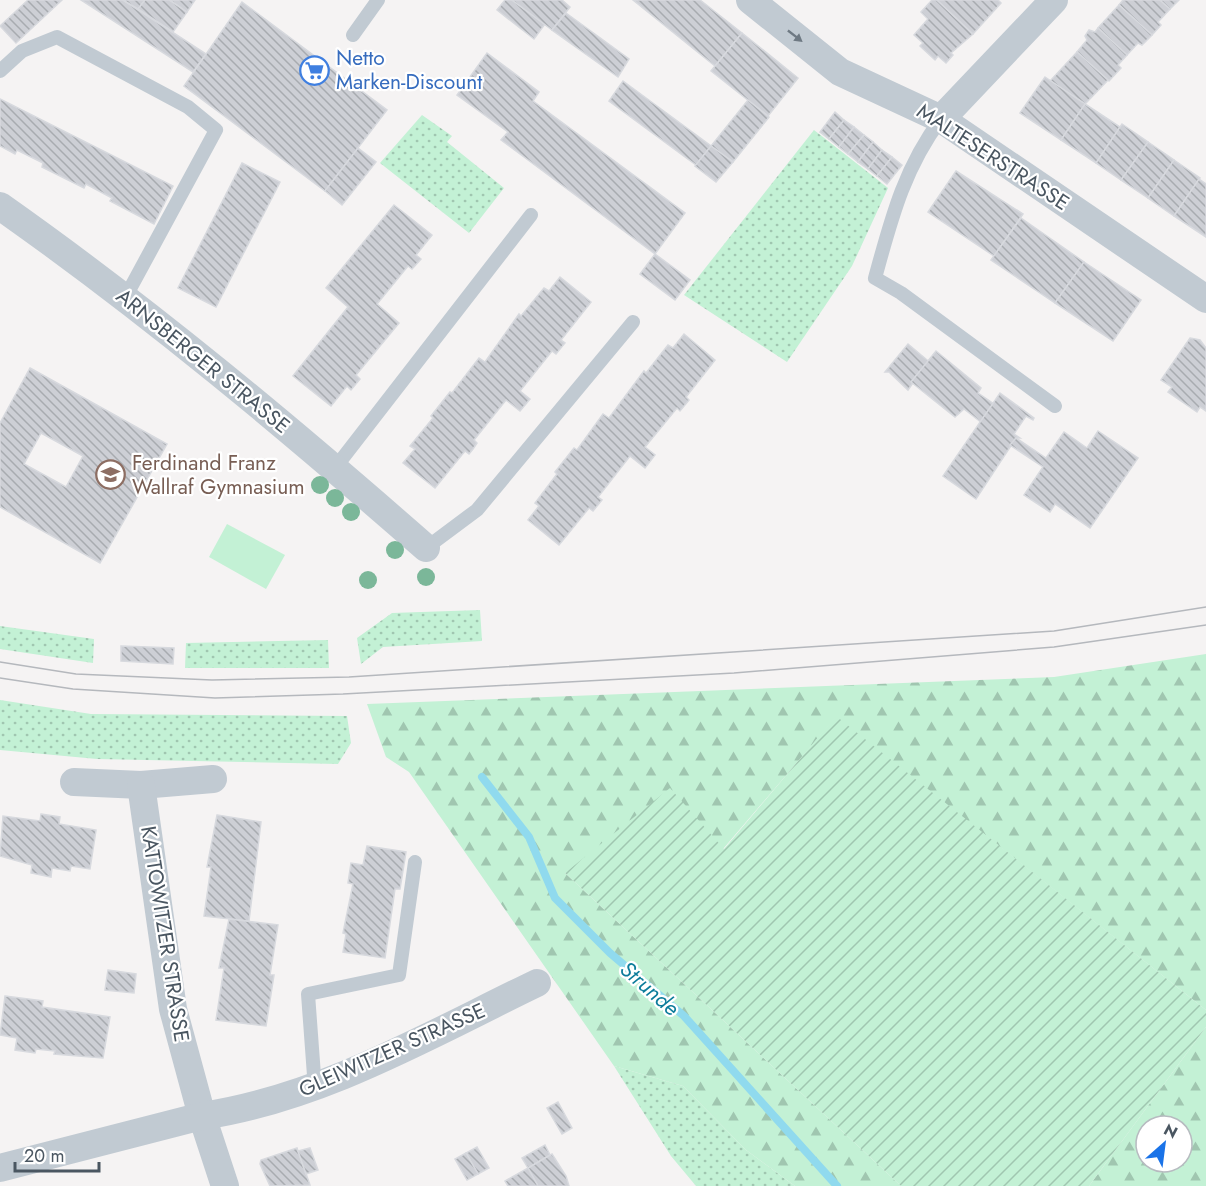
<svg xmlns="http://www.w3.org/2000/svg" width="1206" height="1186" viewBox="0 0 1206 1186" font-family="Jost,sans-serif">
  <style>
    .grass { fill: url(#grass-dots) }
    .forest { fill: url(#forest-firs); fill-rule: evenodd }
    .garden { fill: url(#garden-furrows) }
    .pitch { fill: #c3f1d5 }
    .lines { fill: none; stroke-linecap: round; stroke-linejoin: round }
    .stream { stroke: #90daee; stroke-width: 8 }
    .building { fill: url(#building-back-hatch); stroke: #d7d9de; stroke-width: 1.5; fill-rule: evenodd }
    .lane { stroke: #c1cad2; stroke-width: 14 }
    .street { stroke: #c1cad2; stroke-width: 28 }
    .tram { stroke: #b5b8bd; stroke-width: 1.5 }
    .tree { fill: #7bb799 }
    .oneway { fill: #6e7983 }
    .labels { text-anchor: middle; stroke-width: 4.5; stroke-linejoin: round; paint-order: stroke }
    .shop-label { font-size: 21px; fill: #366cbe; stroke: #fff; text-anchor: start }
    .street-label { font-size: 21px; fill: #4a5661; stroke: #fff }
    .education-label { font-size: 21px; fill: #785e54; stroke: #fff; text-anchor: start }
    .water-label { font-size: 22px; font-style: italic; fill: #0c7c9b; stroke: #fff }
  </style>
  <defs>
    <pattern id="grass-dots" width="8" height="8" patternUnits="userSpaceOnUse" patternTransform="scale(1.5)"><rect width="8" height="8" fill="#c3f1d5"/><path d="M2 2h.1M6 6h.1" fill="none" stroke="#a0c6b0" stroke-width="1.8" stroke-linecap="round"/></pattern>
    <pattern id="forest-firs" width="22" height="20" patternUnits="userSpaceOnUse" patternTransform="scale(1.5)"><rect width="22" height="20" fill="#c3f1d5"/><path d="M5 1l3.5 6h-7zM16 11l3.5 6h-7z" fill="#a0c6b0"/></pattern>
    <pattern id="garden-furrows" width="10" height="10" patternUnits="userSpaceOnUse" patternTransform="scale(1.5)"><rect width="10" height="10" fill="#c3f1d5"/><path d="M-1 1l2-2M0 10L10 0M9 11l2-2" fill="none" stroke="#a0c6b0"/></pattern>
    <pattern id="building-back-hatch" width="6" height="6" patternUnits="userSpaceOnUse" patternTransform="scale(1.5)"><rect width="6" height="6" fill="#cdcfd5"/><path d="M-1 5l2 2M0 0l6 6M5-1l2 2" fill="none" stroke="#a8abb0"/></pattern>
  </defs>
  <rect width="100%" height="100%" fill="#f5f3f3"/>
  <g class="grass">
    <polygon points="422,115 452,136 447,142 504,188 469,233 380,163"/>
    <polygon points="814,130 888,188 852,266 787,362 684,295"/>
    <polygon points="480,610 482,641 383,647 361,664 357,638 392,613"/>
    <polygon points="0,626 94,639 93,663 0,649"/>
    <polygon points="328,640 329,668 185,668 186,643"/>
    <polygon points="0,700 91,714 347,716 351,743 338,764 97,759 0,750"/>
    <polygon points="614,1066 683,1086 746,1150 795,1186 696,1186 671,1156"/>
  </g>
  <g class="forest">
    <polygon points="1206,654 1206,1010 836,717 723,849 565,873 901,1186 795,1186 746,1150 683,1086 614,1066 409,772 386,757 367,704 1054,677"/>
    <path d="M1206,1027v159h-117zM1146,1126h36v36h-36z"/>
  </g>
  <polygon class="garden" points="836,716 1206,1010 1206,1027 1089,1186 901,1186 565,873 670,788 724,849"/>
  <polygon class="pitch" points="227,524 285,555 266,589 209,557"/>
  <g class="lines">
    <polyline class="stream" points="482,777 529,837 555,898 610,953 684,1016 837,1186"/>
  </g>
  <g class="building">
    <polygon points="28,0 62,0 16,43 0,26"/>
    <polygon points="81,0 123,0 206,54 193,72"/>
    <polygon points="123,0 145,0 138,9"/>
    <polygon points="145,0 169,0 187,12 173,32 138,9"/>
    <polygon points="170,0 195,0 187,12"/>
    <polygon points="505,0 512,0 545,24 534,39 497,10"/>
    <polygon points="512,0 562,0 570,7 552,30"/>
    <polygon points="633,0 700,0 742,33 715,66"/>
    <polygon points="932,0 937,0 973,34 951,53 953,55 946,63 938,56 935,60 920,46 923,43 914,35 928,19 921,12"/>
    <polygon points="937,0 998,0 1001,3 973,34"/>
    <polygon points="1123,0 1160,0 1170,9 1158,22 1161,25 1152,35 1119,5"/>
    <polygon points="1160,0 1179,0 1170,9"/>
    <polygon points="242,2 387,110 325,191 184,86"/>
    <polygon points="1119,5 1152,35 1142,45 1138,43 1127,55 1098,28"/>
    <polygon points="566,13 629,59 618,77 552,30"/>
    <polygon points="1098,28 1127,55 1118,65 1121,68 1109,81 1077,52 1087,40 1085,36 1089,30 1095,32"/>
    <polygon points="742,33 798,78 768,116 711,71"/>
    <polygon points="1077,52 1108,80 1085,104 1050,81"/>
    <polygon points="487,53 539,92 533,101 685,213 655,254 501,140 508,132 457,95"/>
    <polygon points="1045,77 1085,104 1061,140 1020,113"/>
    <polygon points="623,81 711,146 696,165 609,101"/>
    <polygon points="0,99 173,186 154,224 110,201 112,198 86,184 84,188 42,167 43,163 17,150 15,154 0,146"/>
    <polygon points="748,100 769,117 733,162 711,146"/>
    <polygon points="1085,104 1120,127 1096,163 1061,140"/>
    <polygon points="835,112 844,120 829,139 820,132"/>
    <polygon points="844,120 854,127 839,147 829,139"/>
    <polygon points="1122,124 1148,142 1121,180 1096,163"/>
    <polygon points="854,127 864,135 848,154 839,147"/>
    <polygon points="864,135 873,142 858,162 848,154"/>
    <polygon points="873,142 882,150 868,169 858,162"/>
    <polygon points="1148,142 1174,160 1148,198 1121,180"/>
    <polygon points="711,146 733,162 716,182 695,166"/>
    <polygon points="358,148 376,162 342,205 325,191"/>
    <polygon points="882,150 892,157 877,176 868,169"/>
    <polygon points="892,157 902,165 887,184 877,176"/>
    <polygon points="1174,160 1200,178 1174,216 1148,198"/>
    <polygon points="242,163 280,182 216,307 178,288"/>
    <polygon points="956,171 1023,214 994,256 928,212"/>
    <polygon points="1199,179 1206,184 1206,237 1174,216"/>
    <polygon points="394,205 432,235 416,255 421,259 412,269 408,266 377,304 399,323 356,375 360,379 351,390 347,386 331,406 293,376 348,307 326,288"/>
    <polygon points="1021,218 1084,262 1055,303 991,260"/>
    <polygon points="655,254 690,280 675,300 640,274"/>
    <polygon points="1084,262 1141,300 1113,341 1055,303"/>
    <polygon points="560,277 591,302 561,340 565,343 556,354 552,351 520,391 530,399 520,411 506,400 474,440 477,443 473,449 469,454 465,451 435,488 403,463 415,449 410,446 433,418 431,416 450,392 452,393 479,358 485,362 519,314 521,316 544,288 549,291"/>
    <polygon points="684,334 715,360 686,397 689,400 680,411 677,408 645,447 655,455 645,468 630,456 598,497 602,500 593,511 589,508 559,545 528,520 539,506 535,503 557,474 555,472 574,448 577,450 603,414 609,418 644,371 646,373 668,345 673,348"/>
    <polygon points="1190,338 1200,340 1206,348 1206,411 1200,407 1197,412 1168,392 1172,387 1161,380"/>
    <polygon points="908,344 928,361 908,390 889,372 885,372"/>
    <polygon points="936,351 981,388 978,393 994,404 982,423 964,409 955,417 911,382"/>
    <path d="M30,368l137,76 -67,119 -100,-56v-84zM41,433l42,23 -17,31 -42,-23z"/>
    <polygon points="1000,393 1034,418 1033,420 1026,416 1014,434 1020,438 1016,438 976,499 943,476"/>
    <polygon points="1098,431 1138,458 1090,528 1055,504 1050,512 1024,495 1043,467 1010,445 1016,438 1046,458 1064,432 1087,448"/>
    <polygon points="121,646 174,648 173,664 121,661"/>
    <polygon points="41,814 60,817 59,824 96,830 90,869 71,866 70,871 52,868 51,877 31,873 32,865 0,856 3,816 40,821"/>
    <polygon points="217,815 261,822 249,921 204,916 211,867 207,867"/>
    <polygon points="367,846 406,852 400,889 395,889 385,958 343,952 346,934 343,933 353,884 348,883 351,863 363,865"/>
    <polygon points="229,919 278,925 270,975 274,975 266,1026 216,1020 224,968 219,968"/>
    <polygon points="108,970 136,974 134,993 105,990"/>
    <polygon points="5,996 43,1001 42,1007 110,1017 103,1058 54,1054 55,1051 36,1049 35,1053 15,1050 17,1038 0,1035"/>
    <polygon points="558,1102 572,1128 562,1134 547,1108"/>
    <polygon points="545,1145 550,1155 528,1168 522,1158"/>
    <polygon points="477,1147 489,1168 478,1174 466,1153"/>
    <polygon points="297,1148 310,1185 270,1186 260,1164 261,1160"/>
    <polygon points="310,1148 318,1170 306,1174 298,1151"/>
    <polygon points="466,1153 478,1174 467,1180 455,1159"/>
    <polygon points="552,1154 566,1176 569,1186 538,1186 528,1168"/>
    <polygon points="528,1168 538,1186 508,1186 505,1181"/>
  </g>
  <g class="lines">
    <g class="lane">
      <polyline points="353,35 378,0"/>
      <polyline points="0,71 22,51 57,37 188,107 216,130 125,298"/>
      <path d="M941,119c-37,49 -50,101 -66,159l26,15 154,113"/>
      <polyline points="335,468 531,215"/>
      <polyline points="426,548 477,510 633,322"/>
      <polyline points="315,1089 308,994 399,975 415,862"/>
    </g>
    <g class="street">
      <polyline points="750,0 840,72 941,119 1206,299"/>
      <polyline points="941,119 1054,0"/>
      <path d="M0,206c149,105 289,222 426,342"/>
      <polyline points="74,782 141,785 213,779"/>
      <polyline points="141,785 173,1009 202,1116 225,1186"/>
      <path d="M0,1168l202,-52c120,-18 227,-81 335,-133"/>
    </g>
    <g class="tram">
      <polyline points="0,662 76,674 212,680 349,677 1054,631 1206,607"/>
      <polyline points="0,678 73,689 215,698 343,694 734,673 1054,647 1206,625"/>
    </g>
  </g>
  <g class="tree">
    <circle cx="320" cy="485" r="9"/>
    <circle cx="335" cy="498" r="9"/>
    <circle cx="351" cy="512" r="9"/>
    <circle cx="395" cy="550" r="9"/>
    <circle cx="426" cy="577" r="9"/>
    <circle cx="368" cy="580" r="9"/>
  </g>
  <defs><path id="oneway-solid" d="M-6-.8H1V-3.2L6.5 0L1 3.2V.8H-6Z" transform="scale(1.5)"/></defs>
  <use class="oneway" href="#oneway-solid" transform="translate(795 36) rotate(38)"/>
  <defs>
    <symbol id="supermarket-ring" viewBox="-11 -11 22 22"><circle r="9.5" fill="#fff" stroke="#3f7fe0" stroke-width="1.5"/><path d="M-6-5.5h2.5l.6 2H6L4.5 2H-2.5L-4.4-4H-6ZM-1.5 3.2a1.3 1.3 0 1 0 .1 0ZM3 3.2a1.3 1.3 0 1 0 .1 0Z" fill="#3f7fe0"/></symbol>
    <symbol id="school-ring" viewBox="-11 -11 22 22"><circle r="9.5" fill="#fff" stroke="#8d6e63" stroke-width="1.5"/><path d="M0-5L7-2L0 1L-7-2ZM-4 1L0 2.5L4 1V4Q0 6-4 4Z" fill="#8d6e63"/></symbol>
  </defs>
  <g fill-rule="evenodd">
    <use href="#supermarket-ring" x="298" y="54" width="33" height="33"/>
    <use href="#school-ring" x="94" y="458" width="33" height="33"/>
  </g>
  <g class="labels">
    <g class="shop-label">
      <text x="336" y="65">Netto<tspan x="336" dy="24">Marken-Discount</tspan></text>
    </g>
    <g class="street-label">
      <text transform="translate(993 157) rotate(33)" y="7">MALTESERSTRASSE</text>
      <text transform="translate(203 361) rotate(39)" y="7">ARNSBERGER STRASSE</text>
      <text transform="translate(165 934) rotate(81)" y="7">KATTOWITZER STRASSE</text>
      <text transform="translate(392 1050) rotate(-24)" y="7">GLEIWITZER STRASSE</text>
    </g>
    <g class="education-label">
      <text x="132" y="470">Ferdinand Franz<tspan x="132" dy="24">Wallraf Gymnasium</tspan></text>
    </g>
    <g class="water-label">
      <text transform="translate(650 988) rotate(41)" y="8">Strunde</text>
    </g>
  </g>
  <g transform="translate(1164 1144) rotate(28)"><circle r="28" fill="#ffffff" stroke="#b7bbc0" stroke-width="1.5"/>
  <path d="M0-4.5L10 22L0 15L-10 22Z" fill="#1a73e8"/>
  <text y="-9" font-size="16" font-weight="bold" text-anchor="middle" fill="#4a5661">N</text>
  </g>
  <path d="M15 1162v9h84v-9" fill="none" stroke="#4a5661" stroke-width="3"/>
  <text x="24" y="1162" font-size="18" fill="#4a5661" stroke="#ffffff" stroke-width="4.5" paint-order="stroke">20 m</text>
</svg>
